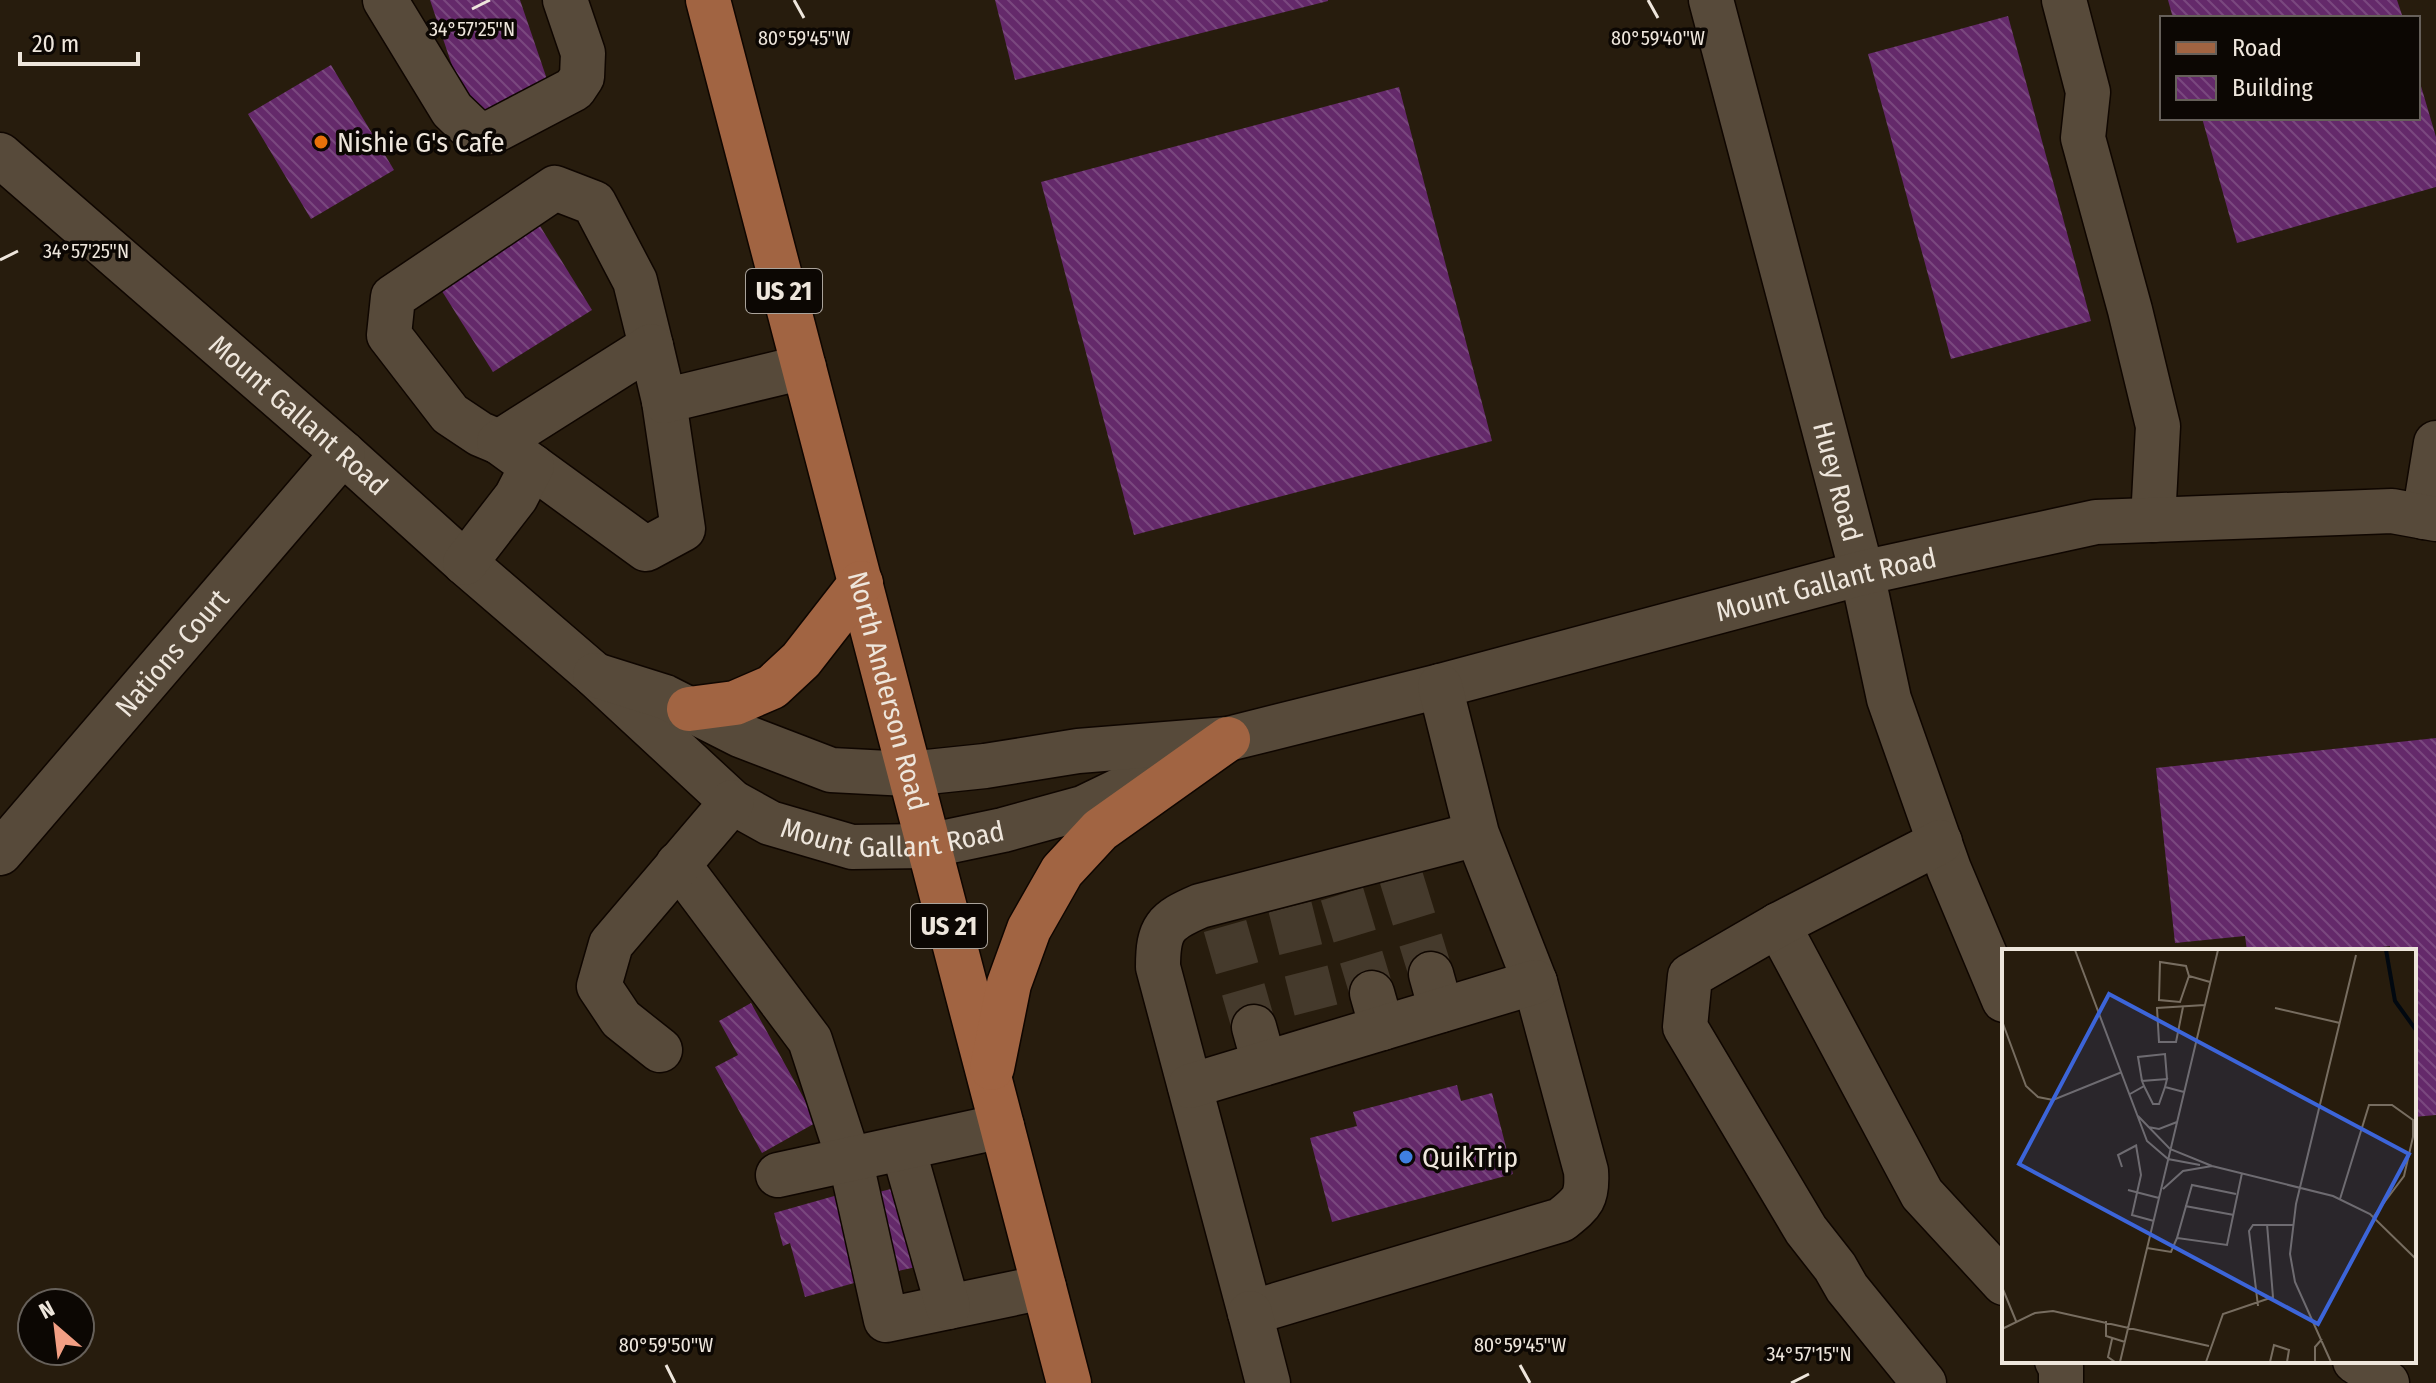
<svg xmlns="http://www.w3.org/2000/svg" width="2436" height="1383" viewBox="0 0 2436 1383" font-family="'Fira Sans Condensed',sans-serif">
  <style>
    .building { fill: url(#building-back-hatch) }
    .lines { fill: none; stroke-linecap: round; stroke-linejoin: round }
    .minor-tunnel { stroke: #453a2c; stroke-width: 44; stroke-dasharray: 44 22; stroke-linecap: butt }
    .minor-casing { stroke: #0f0600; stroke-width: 47 }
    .major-casing { stroke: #0f0600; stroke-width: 47 }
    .minor { stroke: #574a3a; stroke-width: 44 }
    .major { stroke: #a16442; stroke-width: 44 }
    .ticks { fill: none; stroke: #eee6dc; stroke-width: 3 }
    .food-dot { fill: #e8710a; stroke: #0c0703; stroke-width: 3 }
    .shop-dot { fill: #3f7fe0; stroke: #0c0703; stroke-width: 3 }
    .labels { text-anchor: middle; stroke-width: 7; stroke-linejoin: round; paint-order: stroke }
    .shield { fill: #0c0703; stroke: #aaa39b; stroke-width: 2 }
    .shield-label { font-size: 26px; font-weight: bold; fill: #eee6dc }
    .poi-label { font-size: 28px; fill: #eee6dc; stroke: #0c0703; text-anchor: start }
    .street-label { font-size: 28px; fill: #eee6dc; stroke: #0c0703 }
    .inset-river { fill: none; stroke: #010810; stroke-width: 4 }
    .inset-road { fill: none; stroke: #776d60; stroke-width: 2 }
    .view { fill: #3c65d9; fill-opacity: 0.15; stroke: #3c65d9; stroke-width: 4 }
    .inset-edge { fill: none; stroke: #eee6dc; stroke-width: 4 }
    .ticks-label { font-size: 20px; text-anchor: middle; fill: #eee6dc; stroke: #0c0703; stroke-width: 7; stroke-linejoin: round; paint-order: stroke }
  </style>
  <defs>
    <pattern id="building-back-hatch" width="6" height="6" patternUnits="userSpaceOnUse" patternTransform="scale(2)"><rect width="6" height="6" fill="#64296a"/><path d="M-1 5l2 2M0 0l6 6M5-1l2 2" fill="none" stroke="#7a487f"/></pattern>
  </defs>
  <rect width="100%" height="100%" fill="#271c0d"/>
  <g class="building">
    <polygon points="430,0 520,0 552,94 471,122"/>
    <polygon points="995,0 1328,0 1328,1 1015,80"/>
    <polygon points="2168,0 2397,0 2403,18 2173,18"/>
    <polygon points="2008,16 2091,321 1951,359 1868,54"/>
    <polygon points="331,65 394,170 311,219 248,114"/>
    <polygon points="2418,76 2436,137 2436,187 2237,243 2202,118 2418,118"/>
    <polygon points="1399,87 1492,441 1134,535 1041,182"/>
    <polygon points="540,226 592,310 493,372 440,288"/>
    <polygon points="2436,738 2436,1115 2414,1117 2414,951 2390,951 2390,946 2348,951 2247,951 2245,936 2175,943 2156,768"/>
    <polygon points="751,1003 817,1122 762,1153 715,1067 738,1055 719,1021"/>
    <polygon points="1457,1085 1461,1101 1492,1093 1513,1174 1332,1222 1310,1138 1357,1126 1353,1112"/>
    <polygon points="907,1185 930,1264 884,1274 863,1196"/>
    <polygon points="845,1193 868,1279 805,1297 790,1243 783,1246 774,1213"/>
  </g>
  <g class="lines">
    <g class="minor-tunnel">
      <polyline points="1401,877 1431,974"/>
      <polyline points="1342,894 1372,993"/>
      <polyline points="1290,907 1316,1010"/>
      <polyline points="1225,926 1254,1027"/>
    </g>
    <defs>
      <g id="minor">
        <polyline points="385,0 452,110 476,133 492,132 574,89 582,77 583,53 565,0"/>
        <path id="s1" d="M1711,0l151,573 27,126 60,170 55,131"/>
        <polyline points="2064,0 2088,92 2083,138 2130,310 2158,426 2153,520"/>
        <path id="s2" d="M0,155l343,298 122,110 130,112 137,127 38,21 82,24 75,-1 76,-16 80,-22 83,-40"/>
        <polyline points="499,442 480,434 450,414 389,335 393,297 555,188 594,203 635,281 651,346"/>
        <polyline points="532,466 646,549 683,529 664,401"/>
        <polyline points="2424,517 2436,443"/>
        <polyline points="465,563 516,497 532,466 499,442 651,346 664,401 804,367"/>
        <path id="s3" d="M595,675l70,22 75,38 91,35 77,4 77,-8 93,-15 150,-12 212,-53 422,-113 234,-51 296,-11 44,8"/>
        <path d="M1440,686l37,148 58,148 51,189c2,28 -4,32 -25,49l-311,93 -92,-346c0,-39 7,-46 42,-61l277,-72"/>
        <path id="s4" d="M0,853l343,-400"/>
        <polyline points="678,864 810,1040 853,1172 886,1320 1044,1287"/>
        <polyline points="1778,925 1922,1194 2004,1283"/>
        <polyline points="1431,974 1441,1010"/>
        <polyline points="1372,993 1382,1028"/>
        <polyline points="1254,1027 1264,1063"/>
        <polyline points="660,1050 621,1019 599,986 611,944 732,802"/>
        <polyline points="1190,1086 1535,982"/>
        <polyline points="903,1148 948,1307"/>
        <polyline points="778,1175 1002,1126"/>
        <polyline points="1250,1313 1268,1383"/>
        <polyline points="2057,1361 2061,1367 2061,1383"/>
        <polyline points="2355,1361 2387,1383"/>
        <polyline points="1924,1383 1847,1288 1835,1267 1806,1230 1685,1027 1690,976 1778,925 1940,842"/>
      </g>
      <g id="major">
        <path id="s5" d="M708,0l361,1383"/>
        <polyline points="689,709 735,703 772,687 801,660 861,583"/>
        <polyline points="992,1068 1009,984 1029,929 1062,871 1100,830 1228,739"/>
      </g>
    </defs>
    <use href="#minor" class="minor-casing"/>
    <use href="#major" class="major-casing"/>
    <use href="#minor" class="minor"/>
    <use href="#major" class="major"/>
  </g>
  <path class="ticks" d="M794,0l10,18M1648,0l10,18M472,9l18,-9M0,260l18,-9M666,1365l9,18M1520,1365l10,18M1791,1383l18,-9"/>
  <circle class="food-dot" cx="321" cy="142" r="8"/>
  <circle class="shop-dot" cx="1406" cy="1157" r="8"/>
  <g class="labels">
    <g class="shield">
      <rect x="746" y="269" width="76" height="44" rx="6"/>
      <rect x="911" y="904" width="76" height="44" rx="6"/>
    </g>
    <g class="shield-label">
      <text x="784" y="300">US 21</text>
      <text x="949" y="935">US 21</text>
    </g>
    <g class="poi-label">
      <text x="337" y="152">Nishie G's Cafe</text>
      <text x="1422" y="1167">QuikTrip</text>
    </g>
    <g class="street-label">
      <text dy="10" stroke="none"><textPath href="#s2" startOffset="396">Mount Gallant Road</textPath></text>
      <text dy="10" stroke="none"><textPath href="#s1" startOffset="498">Huey Road</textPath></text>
      <text dy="10" stroke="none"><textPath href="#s3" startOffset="1272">Mount Gallant Road</textPath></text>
      <text dy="10" stroke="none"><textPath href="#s4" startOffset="264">Nations Court</textPath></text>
      <text dy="10" stroke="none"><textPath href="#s5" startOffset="714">North Anderson Road</textPath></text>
      <text dy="10" stroke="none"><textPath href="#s2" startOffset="1146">Mount Gallant Road</textPath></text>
    </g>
  </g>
  <g transform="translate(2002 949)">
    <rect width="414" height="414" fill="#271c0d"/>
    <path class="inset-river" d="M384,1l9,51 21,29"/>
    <path class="inset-road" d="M73,1l72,191 21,18 32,6M187,27l-9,26 -21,-2 1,-38 26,4 3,10 21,6M181,58l-7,35h-17l-2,-34 48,-3M273,59l65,15M0,72l24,65 12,11 15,3 69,-28M140,132l-4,-24 27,-3 2,25M142,137l9,18h6l6,-17M128,145l14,-8 -2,-5 25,-2 -2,8 19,5M136,167l32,33 42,17 121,30 37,18 46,45M146,178l11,2 18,-7M134,196l5,30 -9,40 22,6M120,218l-4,-12 19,-10M161,240l20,-18 29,-5M126,241l31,8M234,245l-44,-9 -15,53 50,7 15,-72M338,250l29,-94h23l21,15v17l-9,39 -30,40M183,257l49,9M145,299l24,4 6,-14M0,338l14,34M256,357l-9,-75 4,-6h40M104,372v15l19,6M0,380l33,-16 18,-2 156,35M110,390l-4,18 7,5M118,413l98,-412M204,413l17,-48 50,-17 -6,-73M268,413l4,-17 15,5 -2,12M313,413v-15l7,-8M329,413l-36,-80 -5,-28 6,-50 60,-249"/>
    <path class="view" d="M107,45l300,160 -91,170 -299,-160z"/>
    <rect width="414" height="414" class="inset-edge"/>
  </g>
  <g class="ticks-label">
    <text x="472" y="36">34°57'25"N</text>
    <text x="804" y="45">80°59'45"W</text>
    <text x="1658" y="45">80°59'40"W</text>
    <text x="86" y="258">34°57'25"N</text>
    <text x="666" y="1352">80°59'50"W</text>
    <text x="1520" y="1352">80°59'45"W</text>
    <text x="1809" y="1361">34°57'15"N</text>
  </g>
  <rect x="2160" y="16" width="260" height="104" fill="#0c0703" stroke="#66605a" stroke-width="2"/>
  <rect x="2176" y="42" width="40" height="12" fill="#a16442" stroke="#66605a" stroke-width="2"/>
  <text x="2232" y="56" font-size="24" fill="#eee6dc">Road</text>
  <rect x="2176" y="76" width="40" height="24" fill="url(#building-back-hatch)" stroke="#66605a" stroke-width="2"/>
  <text x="2232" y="96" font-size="24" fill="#eee6dc">Building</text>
  <g transform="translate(56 1327) rotate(332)"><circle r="38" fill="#0c0703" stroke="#66605a" stroke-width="2"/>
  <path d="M0-6L14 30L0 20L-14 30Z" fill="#f39f84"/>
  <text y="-12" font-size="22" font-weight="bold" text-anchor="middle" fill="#eee6dc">N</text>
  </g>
  <path d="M20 52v12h118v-12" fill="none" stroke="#eee6dc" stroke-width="4"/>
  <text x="32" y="52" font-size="24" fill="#eee6dc" stroke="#0c0703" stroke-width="6" paint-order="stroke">20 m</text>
</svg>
